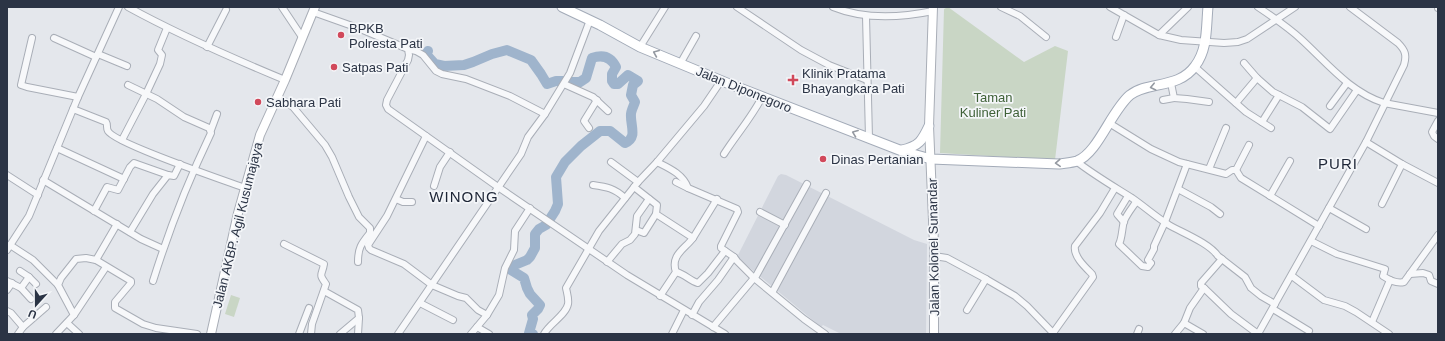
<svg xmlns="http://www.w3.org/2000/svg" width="1445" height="341" viewBox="0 0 1445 341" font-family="Helvetica,sans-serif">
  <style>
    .built { fill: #d2d6de }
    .green { fill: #c9d6c5 }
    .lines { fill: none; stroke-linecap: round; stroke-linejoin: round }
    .river { stroke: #9fb4cc; stroke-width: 10 }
    .street-casing { stroke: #a9aeb7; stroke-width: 8 }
    .secondary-casing { stroke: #a9aeb7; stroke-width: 10 }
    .primary-casing { stroke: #a3abb8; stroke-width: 11 }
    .street { stroke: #f7f8fa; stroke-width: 6 }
    .secondary { stroke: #fff; stroke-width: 8 }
    .primary { stroke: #fff; stroke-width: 9 }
    .oneway { stroke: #959aa2 }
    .poi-dot { fill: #d1495b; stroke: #f4f6f9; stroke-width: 1.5 }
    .labels { text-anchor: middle; stroke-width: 3.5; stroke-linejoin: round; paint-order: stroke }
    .poi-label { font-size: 13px; fill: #2b3445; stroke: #f4f6f9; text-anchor: start }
    .street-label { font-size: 13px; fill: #2b3445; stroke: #f4f6f9 }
    .park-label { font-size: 13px; fill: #3f6138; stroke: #f4f6f9 }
    .quarter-label { font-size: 15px; letter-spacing: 1px; fill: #1d2536; stroke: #f4f6f9 }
  </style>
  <rect width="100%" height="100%" fill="#e4e7ec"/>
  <polygon class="built" points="781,174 786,175 914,240 927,244 926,334 841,334 823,325 821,327 739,259 738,255 778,176"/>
  <g class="green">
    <polygon points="948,7 1024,62 1055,46 1068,51 1055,160 940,153 944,9"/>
    <polygon points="231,295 240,298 234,317 225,314"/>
  </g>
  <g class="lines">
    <g class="river">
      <polyline points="428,51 426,54 435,64 444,66 464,65 473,62 492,54 507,50 531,60 541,74 547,84 556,81 564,81"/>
      <path d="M533,334l-4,-1 4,-14 -1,-4 6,-6 2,-4 -10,-11 -3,-6 -3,-10 -13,-8 -1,-3 17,-7 3,-3 5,-9v-14l4,-5 7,-4 9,-14 3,-7 -2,-27 9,-15 16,-16 19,-15h10l15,12c13,-5 5,-18 6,-29 0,-3 3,-9 4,-12l-4,-7 2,-10 5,-4 -10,-6 -10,9h-4l-2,-3v-7l4,-7c-5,-10 -13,-13 -24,-9l-6,20 -6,4h-11"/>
    </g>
    <defs>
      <g id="street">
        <path d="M128,7c51,28 104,51 157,73"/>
        <polyline points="282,7 302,37"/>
        <polyline points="737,7 801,50 829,65 867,80"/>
        <path d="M833,7c32,13 66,11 100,4"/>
        <polyline points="1001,7 1020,16 1046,37"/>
        <polyline points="1110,7 1159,35 1181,40 1224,43 1238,42 1247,39 1295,7"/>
        <path d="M1258,7c15,10 30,20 44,33 26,24 48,52 82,63l54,10"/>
        <polyline points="1438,7 1438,8"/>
        <polyline points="313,12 358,28 408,49 409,55 408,60 387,100 386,105 388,109 498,187 627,275 725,334"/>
        <polyline points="866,16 869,138"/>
        <polyline points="1159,35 1188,7"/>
        <polyline points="1116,37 1124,15"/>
        <polyline points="32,38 21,85 27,87 78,97"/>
        <polyline points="54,38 96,57"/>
        <polyline points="207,47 226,10"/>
        <polyline points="640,47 665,7"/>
        <polyline points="408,49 416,51 423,55 436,71 442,74 466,79 510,96 545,114"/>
        <polyline points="98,54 127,66"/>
        <polyline points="1244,63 1257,78 1273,92 1302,107 1330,129 1357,90"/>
        <polyline points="680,64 696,36"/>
        <polyline points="1195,67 1246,112 1271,128"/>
        <polyline points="1171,83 1174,98 1187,99 1209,102"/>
        <polyline points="564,84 593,97 608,111"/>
        <path d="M128,85l29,14 27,18 25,11 2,5c-23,48 -42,97 -58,148"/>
        <path d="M278,97l15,10 32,38 7,12 17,40 10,20 11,11v5c-9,11 -12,15 -12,29"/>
        <polyline points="1163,100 1174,98"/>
        <polyline points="1236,103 1257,78"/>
        <polyline points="1330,106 1347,83"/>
        <path d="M73,109l33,13c2,3 0,6 2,9 6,12 118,50 137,57"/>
        <polyline points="1438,121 1432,132 1434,136 1438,139"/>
        <polyline points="1262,122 1279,95"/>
        <polyline points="1109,123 1151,149 1179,162 1226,174 1232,170 1236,170 1241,178 1319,226"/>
        <polyline points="589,128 584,121 597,100"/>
        <polyline points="211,130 217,114"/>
        <polyline points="426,136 387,216 368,245 369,248 371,250 404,264 432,285 458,296 466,298 478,310 487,315 499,295 505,268 514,250 515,231 530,208"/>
        <polyline points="122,140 146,94 160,64 162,55 158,50 167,28"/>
        <polyline points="1366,142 1402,164 1438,183"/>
        <polyline points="57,148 124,179"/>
        <path d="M724,154c12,-19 28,-37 38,-57"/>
        <path d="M1076,161c18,14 37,25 56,37 13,9 24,19 37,27 14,8 40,18 49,31l27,21 6,11 10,8 14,8"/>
        <polyline points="611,162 638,182"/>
        <path d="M657,162c12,6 26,12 31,26l49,21 1,3 -17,34v2l13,9 3,4 17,17 50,41 21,15"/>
        <polyline points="1209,169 1226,128"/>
        <polyline points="1236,170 1249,145"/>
        <polyline points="7,175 38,195"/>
        <polyline points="43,180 141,239 163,249"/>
        <polyline points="676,182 688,188"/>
        <path d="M593,185c14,2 21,3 32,13"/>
        <polyline points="434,186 440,167 450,152"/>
        <path d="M634,187l23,18 -1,9 37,24c-8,11 -23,17 -17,34l-16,24"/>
        <polyline points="1178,189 1211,207 1220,214"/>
        <polyline points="1270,196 1290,161"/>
        <polyline points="396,199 403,202 412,202"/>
        <path d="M1136,202c-4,6 -9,12 -12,19 -2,7 -2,18 -5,23l23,22 6,1 3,-4 -3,-3 6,-11v-3l11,-24 22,-58"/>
        <polyline points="1382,204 1402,164"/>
        <polyline points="1329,208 1366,229"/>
        <polyline points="94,211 107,187 118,190 130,167 134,163 168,175"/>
        <polyline points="760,212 785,225"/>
        <polyline points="1124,222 1117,214 1128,196"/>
        <polyline points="636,230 644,233 656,214"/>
        <polyline points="130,232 153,194 168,175 174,176 180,164"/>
        <polyline points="693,238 717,199"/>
        <path d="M1311,241l26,13 48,15 -2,7c6,4 13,8 21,6l34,-47"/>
        <path d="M284,244l40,20c-2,12 -6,9 2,20l-14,40 -1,10"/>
        <polyline points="10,245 33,260 58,285"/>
        <polyline points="7,250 29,216 78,97 119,7"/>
        <polyline points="934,256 947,258 986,279 1015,296 1027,306 1054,334"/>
        <polyline points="96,260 117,224"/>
        <polyline points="607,262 622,244 630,240 635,234 637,216 649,199"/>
        <polyline points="20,271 29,277 21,288"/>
        <path d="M676,272c9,2 14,9 22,11l10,-10 17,-22"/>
        <polyline points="1410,274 1423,273 1429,275 1431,281 1438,284"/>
        <polyline points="756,276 807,184"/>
        <polyline points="1292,276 1324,300 1345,306 1356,312 1389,334"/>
        <polyline points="29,277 36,284"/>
        <polyline points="7,281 21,288 31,299"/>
        <polyline points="1204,288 1231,314 1258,334"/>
        <polyline points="7,290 12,283"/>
        <polyline points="324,291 358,310 359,318 340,334"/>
        <polyline points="773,291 826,193"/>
        <polyline points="420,303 453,320"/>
        <polyline points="1273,309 1309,331"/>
        <polyline points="967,310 986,279"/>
        <polyline points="7,311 11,313 23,327 18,334"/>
        <polyline points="74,315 58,285 61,278 76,259 86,258 96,260 131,281 131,283 115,302 115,308 143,324 156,328 197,334"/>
        <polyline points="692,315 699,302 718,280 734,257"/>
        <polyline points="1372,322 1390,280"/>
        <polyline points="67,323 79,334"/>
        <polyline points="1184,323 1190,308 1204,288 1201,286 1201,283 1222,259"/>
        <polyline points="23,327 46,307"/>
        <polyline points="477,327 489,334"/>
        <polyline points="713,327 754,278"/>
        <path d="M1053,333l40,-56 -1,-3c-7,-7 -19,-18 -17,-28l25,-33 15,-25"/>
        <polyline points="56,334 74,315 106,267"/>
        <polyline points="299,334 309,308"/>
        <polyline points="358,334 359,318"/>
        <polyline points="398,334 521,154 528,137 545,114 570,73 590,20"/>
        <polyline points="471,334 487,315"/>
        <path d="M544,334c5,-10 22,-19 24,-30 1,-5 -1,-11 -2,-16l33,-57 39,-49 19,-20 47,-56 17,-25"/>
        <polyline points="672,334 684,310"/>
        <polyline points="1137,334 1139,329"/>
        <polyline points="1175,334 1184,323 1203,334"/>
        <path d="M1258,334l108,-192 38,-77c3,-10 1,-15 -6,-22l-48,-36"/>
      </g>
      <g id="secondary">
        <polyline points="933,7 929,126 934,244 934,334"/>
        <polyline points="211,334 238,213 260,135 285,80 315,7"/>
      </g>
      <g id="primary">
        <path d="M562,7l38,18 40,22 87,36 175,68 29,8 128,5c6,-1 12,-1 18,-3 21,-8 34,-50 53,-66 18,-14 49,-6 65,-29 13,-17 11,-39 13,-59"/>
        <path d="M902,150c17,-4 20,-9 27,-24"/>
      </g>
    </defs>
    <use href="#street" class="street-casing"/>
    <use href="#secondary" class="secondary-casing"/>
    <use href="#primary" class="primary-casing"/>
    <use href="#street" class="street"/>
    <use href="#secondary" class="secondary"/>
    <use href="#primary" class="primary"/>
  </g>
  <defs><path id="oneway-chevron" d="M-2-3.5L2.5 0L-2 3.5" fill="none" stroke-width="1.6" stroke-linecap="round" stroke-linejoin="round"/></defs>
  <g class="oneway">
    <use href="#oneway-chevron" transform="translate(656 53) rotate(-157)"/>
    <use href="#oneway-chevron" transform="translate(1153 87) rotate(167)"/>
    <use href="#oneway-chevron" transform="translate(855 133) rotate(-159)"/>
    <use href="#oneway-chevron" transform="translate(1058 163) rotate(177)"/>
  </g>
  <g class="poi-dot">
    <circle cx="341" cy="35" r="4"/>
    <circle cx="334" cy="67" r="4"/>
    <path d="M791 74h4v4h4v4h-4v4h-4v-4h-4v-4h4z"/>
    <circle cx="258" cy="102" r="4"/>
    <circle cx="823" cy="159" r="4"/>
  </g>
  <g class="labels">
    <g class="poi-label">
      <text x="349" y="33">BPKB<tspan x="349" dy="15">Polresta Pati</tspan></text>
      <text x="342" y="72">Satpas Pati</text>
      <text x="802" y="78">Klinik Pratama<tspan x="802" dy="15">Bhayangkara Pati</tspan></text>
      <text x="266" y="107">Sabhara Pati</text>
      <text x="831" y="164">Dinas Pertanian</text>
    </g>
    <g class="street-label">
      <text transform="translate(744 89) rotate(22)" y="5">Jalan Diponegoro</text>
      <text transform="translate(237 225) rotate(-76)" y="5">Jalan AKBP. Agil Kusumajaya</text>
      <text transform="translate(933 247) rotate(-91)" y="5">Jalan Kolonel Sunandar</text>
    </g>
    <g class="park-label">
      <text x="993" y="102">Taman<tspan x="993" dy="15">Kuliner Pati</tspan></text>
    </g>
    <g class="quarter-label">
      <text x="1338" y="169">PURI</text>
      <text x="464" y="202">WINONG</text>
    </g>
  </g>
  <rect width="1445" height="341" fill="none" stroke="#2b3445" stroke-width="16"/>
  <g transform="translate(36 305) rotate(201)" stroke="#f4f6f9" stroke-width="3" paint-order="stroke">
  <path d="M0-3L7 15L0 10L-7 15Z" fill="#2b3445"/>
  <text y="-6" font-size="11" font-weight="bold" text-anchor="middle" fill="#2b3445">U</text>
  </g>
</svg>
